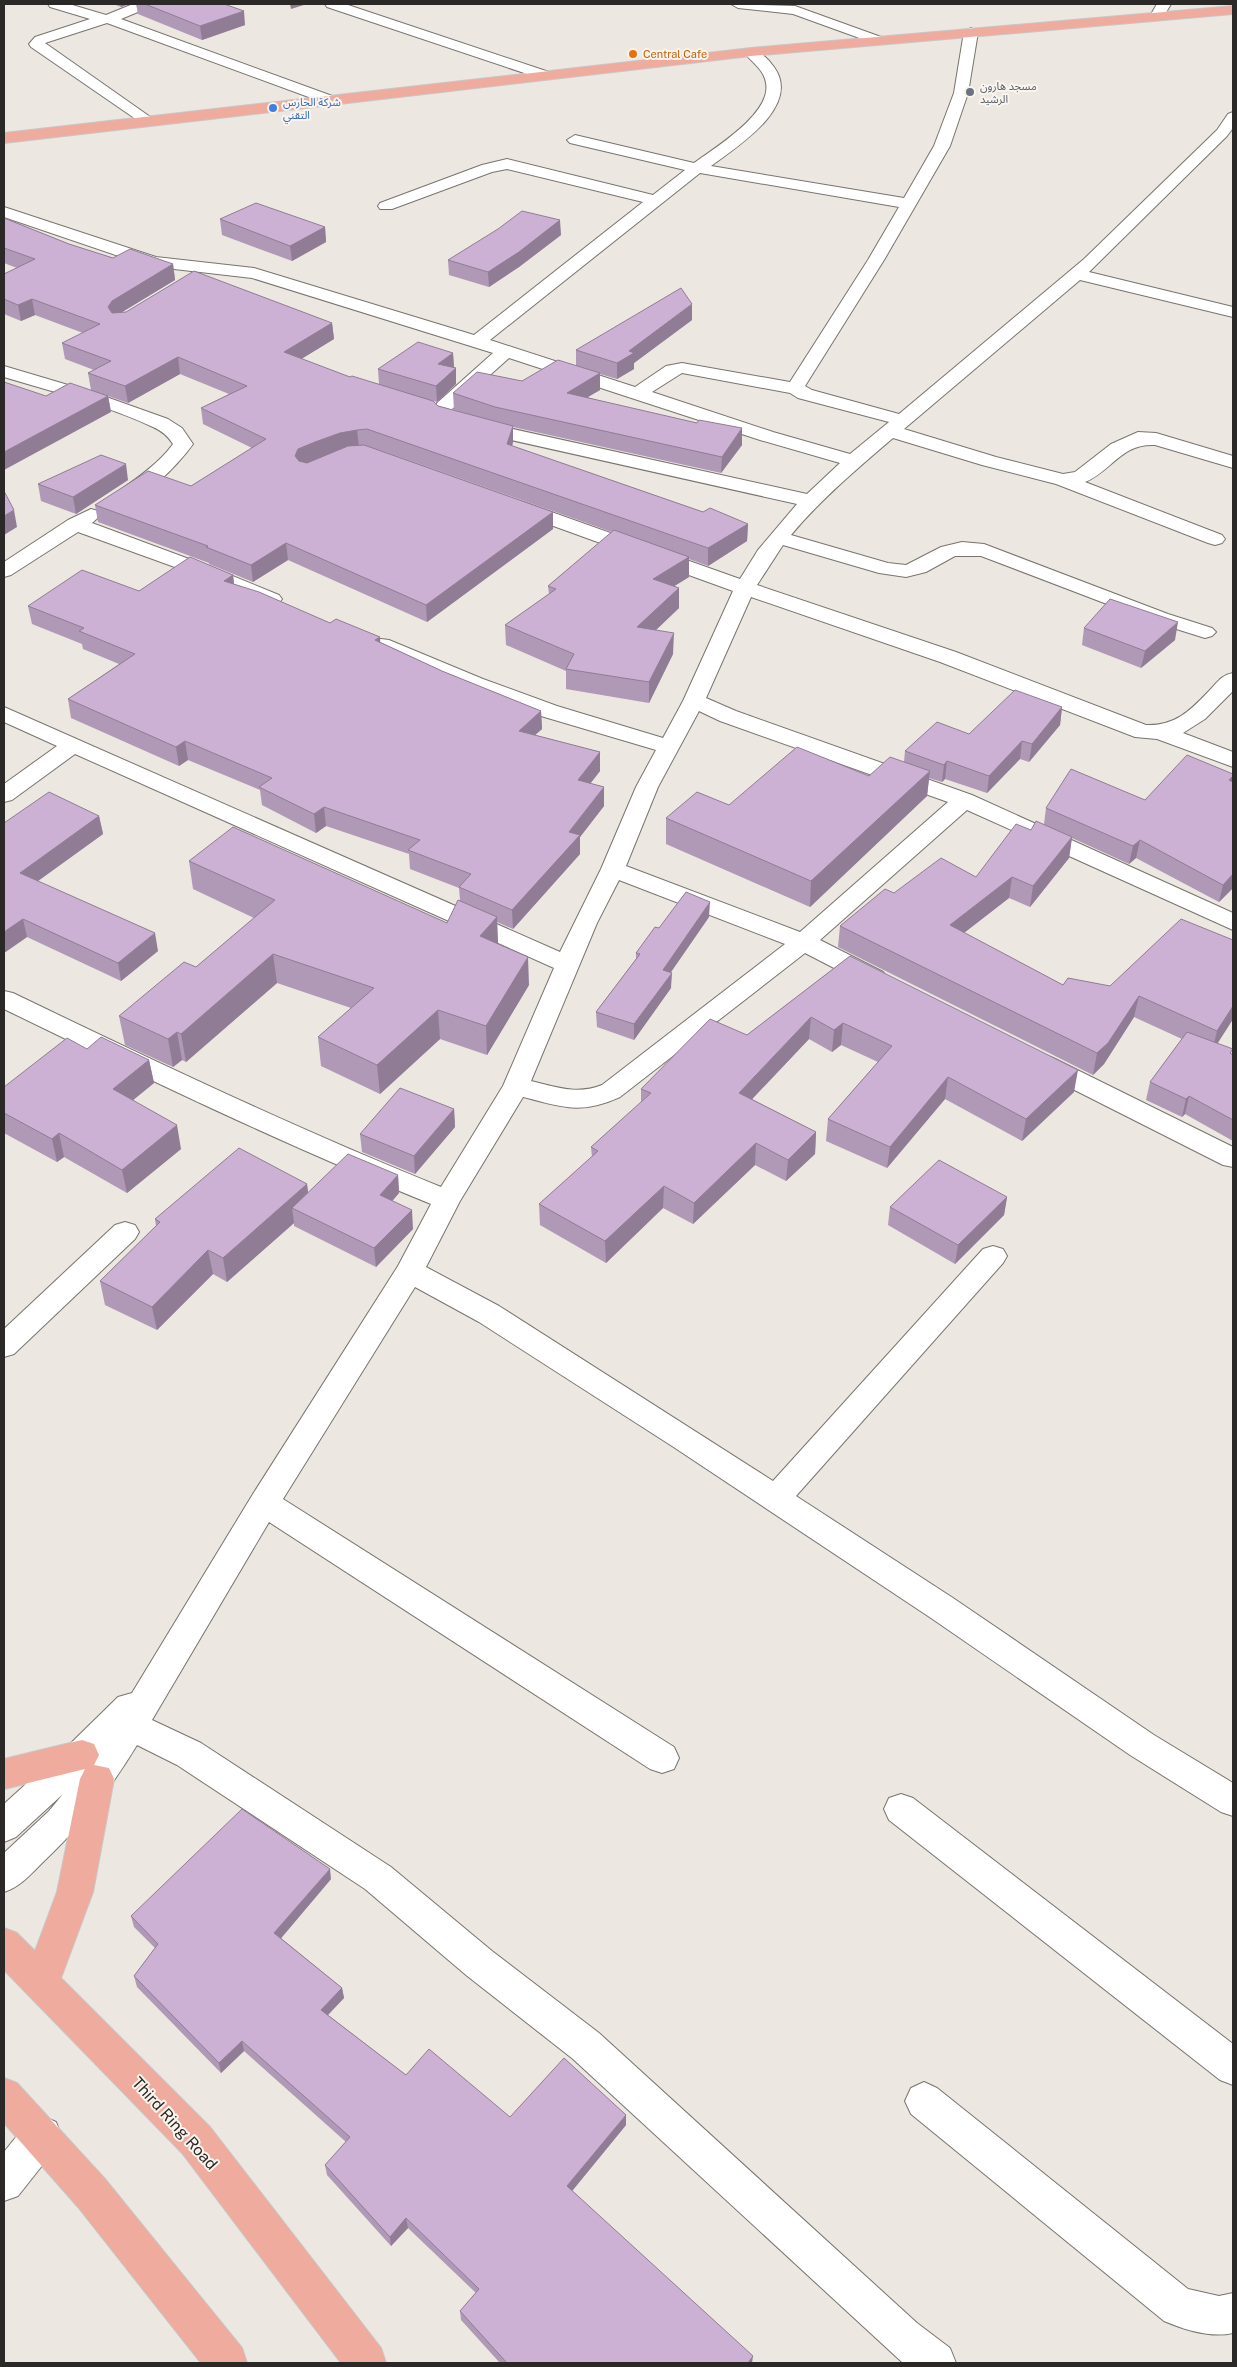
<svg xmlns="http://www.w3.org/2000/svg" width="1237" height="2367" viewBox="0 0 1237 2367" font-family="'Public Sans','Noto Sans Arabic',sans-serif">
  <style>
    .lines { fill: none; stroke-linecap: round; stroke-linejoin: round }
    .minor-casing { stroke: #78746e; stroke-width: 2 }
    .major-casing { stroke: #c8c7c7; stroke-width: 2 }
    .minor { fill: #fff; fill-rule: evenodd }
    .major { fill: #eeab9e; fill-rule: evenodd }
    .wall { fill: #b098b7 }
    .shaded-wall { fill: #907c95 }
    .building { fill: #cdb1d5; stroke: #907c95 }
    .food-dot { fill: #e8710a; stroke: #f9f4ed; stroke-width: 2 }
    .worship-dot { fill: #6b7280; stroke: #f9f4ed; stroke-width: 2 }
    .shop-dot { fill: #3f7fe0; stroke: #f9f4ed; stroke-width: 2 }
    .labels { text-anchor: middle; stroke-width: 4; stroke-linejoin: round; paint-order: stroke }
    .far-food-label { font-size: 11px; fill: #c56008; stroke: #f9f4ed; text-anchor: start }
    .far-worship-label { font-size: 11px; fill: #5b616d; stroke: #f9f4ed; text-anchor: start }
    .far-shop-label { font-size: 11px; fill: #366cbe; stroke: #f9f4ed; text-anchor: start }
    .near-street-label { font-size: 16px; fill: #2b2927; stroke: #f9f4ed }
  </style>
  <rect width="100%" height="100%" fill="#ece7e0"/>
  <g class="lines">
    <defs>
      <g id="minor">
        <polygon points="48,4 69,4 106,15 133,4 152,4 150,7 121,19 335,97 338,100 330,105 325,103 107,23 45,43 156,121 148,126 143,124 31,47 29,44 35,37 90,19 50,7"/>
        <polygon points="325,4 345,4 549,72 551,75 544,79 539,78 327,7"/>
        <polygon points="731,4 795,6 881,37 883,40 876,44 793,14 738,8"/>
        <polygon points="1157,4 1171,4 1162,19 1157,20 1150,16"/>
        <path d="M971,28l7,4 -10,61 -18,53 -66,114 -79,126 7,4 87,24 185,-155 133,-129 11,-16 5,-2v16l-6,8 -138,136 144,35v10l-153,-37 -176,149 92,28 67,17 12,-2 36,-28 27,-12 18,1 77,23v12l-78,-23c-34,-2 -43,26 -70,37l137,53 3,4 -3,4 -7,2 -7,-2 -152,-59 -74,-19 -89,-27c-35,30 -72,61 -102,97l97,28 18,2 35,-18 21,-5 22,2 184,70 44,14 4,4 -4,4 -7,2 -51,-16 -173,-66h-26l-29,16 -20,5 -27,-4 -96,-28 -26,40 199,67 190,73c29,1 44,-14 63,-34 8,-8 12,-16 24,-18v18l-28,28 -22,14 50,19v15l-76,-28 -22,-2 -195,-75 -189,-65 -45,101 30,13 236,84 261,118v17l-266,-120 -147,130 63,32 4,6 -4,6 -9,2 -9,-2 -60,-31 -185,144c-40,18 -57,10 -97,0l-63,104 -34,66 73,39 274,175 210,-232 10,-3 10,3 4,7 -4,7 -207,233 157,102 201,137 79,48v33l-12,-4 -91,-57 -199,-137 -259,-172 -193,-124 -64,-35 -132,212 391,248 5,11 -5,11 -12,4 -12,-4 -381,-247 -117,198 49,23 190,124 101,84 107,82 318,290 33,25 6,15h-53l-330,-304 -107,-84 -101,-86 -188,-124 -40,-20c-28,46 -55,80 -94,117 -12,12 -23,25 -39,30v-39l45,-42 14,-17 -47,43 -12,5v-38l66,-60 48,-47 14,-4 121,-199 145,-228 33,-62c-146,-59 -286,-126 -427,-195v-18l9,2c141,68 282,135 428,194l62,-101 51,-118 -479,-214 -63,46 -8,2v-18l53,-38 -53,-24v-15l556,245 41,-83 35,-82 20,-37 -115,-34 -74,-27 -94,-39 -3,-5 3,-5 8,-1 8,1 94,39 74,27 106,32 20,-37 50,-110 -221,-80 -3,-4 3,-4 7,-2 7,2 214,76 18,-29 39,-46 -313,-70 -45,-13 -6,-9 4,-9 56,-50 -241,-75 -104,-12 -144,-49v-10l152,50 98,11 220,67 169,-133 -136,-33 -15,3 -100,37h-12l-2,-3 2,-3 102,-38 25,-6 146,36 32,-25 -115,-27 -3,-3 8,-5 119,28c22,-16 78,-50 72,-80 -2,-14 -15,-21 -22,-31l7,-4c8,2 18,12 23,19 28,39 -36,79 -63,99l193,32 30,-52 20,-53 10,-61zM700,173l199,34 -31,53 -78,122 -108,-19 -16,3 -31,21 -145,-47zM509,358l251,82 80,23 -33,31 -312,-69 -42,-12 -1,-4zM682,373l108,20 8,5 91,24 -39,32 -77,-22 -121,-40zM699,711l21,10 228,81 -148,130 -174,-66 32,-79zM619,880l166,64 -183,141c-25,10 -46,2 -71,-4l66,-158z"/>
        <path d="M4,366l91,27 73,26 14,9 11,16c-13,18 -51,61 -74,55l-3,-4 3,-4c20,-14 40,-28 54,-47 -5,-8 -11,-13 -20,-17 -47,-22 -100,-35 -149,-50z"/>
        <polygon points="91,509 98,511 101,515 92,523 208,566 279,595 282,599 279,603 272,605 265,603 194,574 78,532 11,575 4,577 4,562 68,520"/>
        <polygon points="1044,1055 1053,1058 1233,1147 1233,1167 1223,1165 1035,1070 1031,1064 1035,1058"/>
        <polygon points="125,1222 135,1225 139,1232 135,1239 14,1354 4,1357 4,1329 115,1225"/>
        <polygon points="901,1794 913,1798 1233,2044 1233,2085 1220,2080 889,1820 884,1809 889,1798"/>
        <path d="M924,2082l13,6 251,201 31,7 14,-3v40c-22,5 -48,-3 -69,-12l-253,-207 -6,-13 6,-13z"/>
        <polygon points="42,2116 56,2122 61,2135 56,2148 18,2196 4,2201 4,2152 28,2122"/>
      </g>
      <g id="major">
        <polygon points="1233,6 1233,14 751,56 4,143 4,133 751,48"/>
        <polygon points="82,1740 94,1744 99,1755 94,1765 109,1768 114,1779 93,1892 61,1978 210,2127 381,2348 386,2363 341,2363 182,2153 4,1970 4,1928 17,1933 35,1951 57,1892 80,1779 85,1769 4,1789 4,1759"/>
        <polygon points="4,2078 17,2083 105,2179 242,2348 247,2363 201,2363 78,2207 4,2123"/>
      </g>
    </defs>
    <use href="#minor" class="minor-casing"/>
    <use href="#major" class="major-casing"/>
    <use href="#minor" class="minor"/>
    <use href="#major" class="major"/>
  </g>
  <g class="wall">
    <polygon points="113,4 129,4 121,7"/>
    <polygon points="136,4 224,4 245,25 202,40 138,14"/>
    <polygon points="4,218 69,244 113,258 173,264 175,280 122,312 332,323 334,339 301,359 350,377 379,384 378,369 453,353 454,367 456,368 456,384 437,402 426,399 438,406 465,413 454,410 453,393 522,381 576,366 576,350 692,320 634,363 634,369 617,379 600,374 600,390 587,397 742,445 721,473 513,427 513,442 512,446 703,512 748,524 747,541 708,566 689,559 689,577 674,586 679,588 679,608 656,630 673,654 649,703 566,689 566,671 506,645 505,625 549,594 548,586 612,532 369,446 553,512 553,529 427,622 288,560 253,582 209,564 209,563 98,522 95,505 191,486 252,448 203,424 201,408 229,394 180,374 128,403 108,396 111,412 46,396 91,390 88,373 94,370 65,359 62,343 83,333 35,315 21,321 4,314 4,274 17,268 4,263"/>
    <polygon points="220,219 325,227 326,242 292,261 222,235"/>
    <polygon points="561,235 519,267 489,287 449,275 448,260"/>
    <polygon points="128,480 76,514 41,501 38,484"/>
    <polygon points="233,575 234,584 330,623 380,637 380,642 442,671 541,711 542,729 535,735 600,752 600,771 590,784 604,806 580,837 580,854 513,929 497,922 498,944 529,985 487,1055 440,1039 380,1094 321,1066 318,1037 351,1008 277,983 186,1062 182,1060 173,1067 125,1045 119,1016 196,967 254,918 193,889 189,861 447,923 460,900 459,888 410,869 409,854 326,826 316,833 262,805 260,790 188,760 179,766 71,718 68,699 119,664 83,649 82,644 32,624 28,606 139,591"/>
    <polygon points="1084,628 1175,640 1141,668 1082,645"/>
    <polygon points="1062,707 1060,725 1029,762 1020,759 987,793 945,779 942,782 929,778 927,796 810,907 666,844 666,818 869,776 904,762 905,751 969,734"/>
    <polygon points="1233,774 1233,888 1219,902 1136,858 1129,864 1072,838 1069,858 1030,907 1009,898 964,933 1063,985 1068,978 1233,1019 1217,1044 1233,1055 1233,1141 1185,1114 1182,1117 1146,1100 1150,1082 1182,1039 1134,1017 1104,1064 1093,1075 838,947 840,926 894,893 976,877 1031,830 1044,824 1046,808 1145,800"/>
    <polygon points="99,816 103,834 38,881 158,951 121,981 27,937 4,953 4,823"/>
    <polygon points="709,917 671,972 671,988 634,1040 597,1027 596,1012 636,959 636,953 659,928"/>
    <polygon points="850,956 1074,1092 1022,1141 945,1099 887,1168 826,1141 828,1119 878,1062 841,1045 832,1052 809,1039 752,1099 816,1132 815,1154 786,1181 755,1165 693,1224 663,1208 606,1263 540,1225 539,1204 592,1157 591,1147 641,1103 641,1089 747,1035"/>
    <polygon points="87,1049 149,1060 154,1083 132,1101 181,1149 127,1193 64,1157 57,1162 4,1133 4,1087"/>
    <polygon points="454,1109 455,1127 415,1174 362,1152 360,1134"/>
    <polygon points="398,1175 399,1193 392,1201 413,1229 376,1267 294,1226 294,1223 227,1282 213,1274 157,1330 105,1305 100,1281 156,1226 155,1219 307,1184 308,1193"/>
    <polygon points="1007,1197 1004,1215 955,1264 888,1225 890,1207"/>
    <polygon points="331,1879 281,1938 342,1988 344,1998 328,2015 406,2075 510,2117 626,2125 572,2191 752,2363 500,2363 461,2320 460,2311 476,2293 408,2228 391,2246 327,2175 325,2165 346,2142 244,2051 221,2073 137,1987 134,1976 155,1948 134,1927 131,1916"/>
  </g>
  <g class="shaded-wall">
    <polygon points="120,4 129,4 121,7"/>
    <polygon points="290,4 307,4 291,9"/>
    <polygon points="244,11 245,25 202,40 200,26"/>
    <polygon points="560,220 561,235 519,267 489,287 488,272"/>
    <polygon points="325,227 326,242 292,261 290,246"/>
    <polygon points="173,264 175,280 114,317 108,307 112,301"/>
    <polygon points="32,299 35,315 21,321 18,305"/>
    <polygon points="692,304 692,320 634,363 634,369 617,379 617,363 629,351"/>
    <polygon points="332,323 334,339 285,369 284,352"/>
    <polygon points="453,353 454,369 456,368 456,384 437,402 436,386 438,364"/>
    <polygon points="178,357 180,374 128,403 125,386"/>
    <polygon points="600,373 600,390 568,409 567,393"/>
    <polygon points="108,396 111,412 4,470 4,452"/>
    <polygon points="513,426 513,442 508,461 507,444"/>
    <polygon points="742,428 742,445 721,473 722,457"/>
    <polygon points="357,430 359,447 300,466 295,456 298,449 315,442 340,433"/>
    <polygon points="126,464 128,480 76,514 73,497"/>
    <polygon points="14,510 17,527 4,535 4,516"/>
    <polygon points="553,512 553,529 427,622 426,605"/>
    <polygon points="748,524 747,541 708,566 708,548"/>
    <polygon points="286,543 288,560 253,582 251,565"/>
    <polygon points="689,557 689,577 652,600 653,579"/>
    <polygon points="233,575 235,593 224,581"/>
    <polygon points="679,588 679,608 637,648 637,627"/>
    <polygon points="1178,622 1175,640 1141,668 1145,651"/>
    <polygon points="674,633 673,654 649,703 649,682"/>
    <polygon points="380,637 381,655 375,640"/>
    <polygon points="1062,707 1060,725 1029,762 1032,744"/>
    <polygon points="541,711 542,729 519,749 519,731"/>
    <polygon points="185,741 188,760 179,766 176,747"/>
    <polygon points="1022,741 1020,759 987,793 989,776"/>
    <polygon points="600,752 600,771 578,799 578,780"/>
    <polygon points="947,761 945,779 942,782 944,765"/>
    <polygon points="930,771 927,796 810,907 811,881"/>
    <polygon points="1233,776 1233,781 1231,792 1229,780"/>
    <polygon points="604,787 604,806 580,837 580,854 513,929 512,910 569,832"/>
    <polygon points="324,807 326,826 316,833 314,814"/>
    <polygon points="99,816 103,834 24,891 20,873"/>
    <polygon points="1072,837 1069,858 1030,907 1033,886"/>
    <polygon points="1140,840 1136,858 1129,864 1133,846"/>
    <polygon points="1233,874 1233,888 1219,902 1223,885"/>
    <polygon points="1012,877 1009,898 947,946 950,925"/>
    <polygon points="710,902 709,917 662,985 663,970"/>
    <polygon points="497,917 498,945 480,936"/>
    <polygon points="23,919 27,937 4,953 4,932"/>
    <polygon points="155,933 158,951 121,981 118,963"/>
    <polygon points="273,954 277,983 186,1062 181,1034"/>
    <polygon points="528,957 529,985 487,1055 486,1026"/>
    <polygon points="672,973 671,988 634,1040 634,1024"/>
    <polygon points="1139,996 1134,1017 1104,1064 1093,1075 1097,1053"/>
    <polygon points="1233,1006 1233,1019 1212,1052 1217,1031"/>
    <polygon points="438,1010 440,1039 380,1094 377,1065"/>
    <polygon points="811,1017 809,1039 738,1114 739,1093"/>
    <polygon points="843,1023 841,1045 832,1052 834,1030"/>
    <polygon points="177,1032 182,1060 173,1067 168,1039"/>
    <polygon points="149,1060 154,1083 117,1113 113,1089"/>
    <polygon points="1078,1070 1074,1092 1022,1141 1026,1119"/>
    <polygon points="948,1077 945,1099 887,1168 890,1147"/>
    <polygon points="1189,1096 1185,1114 1182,1117 1186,1099"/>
    <polygon points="454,1109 455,1127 415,1174 414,1156"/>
    <polygon points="177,1125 181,1149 127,1193 122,1170"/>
    <polygon points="816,1132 815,1154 786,1181 788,1160"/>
    <polygon points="59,1133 64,1157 57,1162 52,1139"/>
    <polygon points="756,1143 755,1165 693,1224 694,1203"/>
    <polygon points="398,1175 399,1193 382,1213 380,1195"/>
    <polygon points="307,1184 310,1208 292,1208 294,1223 227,1282 223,1258"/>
    <polygon points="664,1186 663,1208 606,1263 605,1241"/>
    <polygon points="1007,1197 1004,1215 955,1264 958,1245"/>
    <polygon points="412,1210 413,1229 376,1267 374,1248"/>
    <polygon points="208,1250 213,1274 157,1330 152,1307"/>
    <polygon points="330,1869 331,1879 277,1943 274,1933"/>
    <polygon points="342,1988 344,1998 323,2020 321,2010"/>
    <polygon points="242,2041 244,2051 221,2073 219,2063"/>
    <polygon points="626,2115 626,2125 568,2196 567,2186"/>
    <polygon points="406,2218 408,2228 391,2246 390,2237"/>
    <polygon points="753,2356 752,2363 748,2363"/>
  </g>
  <g class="building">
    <polygon points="145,4 224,4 244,11 200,26"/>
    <polygon points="256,203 325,227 290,246 220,219"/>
    <polygon points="522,211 560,220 519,252 488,272 448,260 498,229"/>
    <polygon points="4,218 69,244 113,258 130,249 173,264 112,301 108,307 112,313 126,312 194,271 332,323 284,352 350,377 352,376 433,401 438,406 513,426 507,444 703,512 710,508 748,524 708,548 367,429 357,430 340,433 315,442 298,449 295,456 299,461 307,463 348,446 364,445 553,512 426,605 286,543 251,565 206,547 208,546 95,505 148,471 191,486 266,439 201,408 247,386 178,357 125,386 88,373 111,361 62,343 100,324 32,299 18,305 4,299 4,274 35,259 4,248"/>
    <polygon points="681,288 692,304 629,351 634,353 617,363 576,350"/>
    <polygon points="418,342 453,353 438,364 456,368 436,386 378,369"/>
    <polygon points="558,360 600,373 567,393 697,423 699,420 742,428 722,457 495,407 453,393 477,372 522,381"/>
    <polygon points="4,382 46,396 70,383 108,396 4,452"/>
    <polygon points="101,455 126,464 73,497 38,484"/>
    <polygon points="4,491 14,510 4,516"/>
    <polygon points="614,530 689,557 653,579 679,588 637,627 674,633 649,682 566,669 574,654 505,625 556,589 548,586"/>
    <polygon points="190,557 233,575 224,581 259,592 330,623 336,619 380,637 375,640 442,671 541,711 519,731 600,752 578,780 604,787 569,832 580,835 512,910 459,887 471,874 408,850 420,840 324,807 314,814 259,787 272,778 185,741 176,747 68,699 135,654 79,631 84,628 28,606 82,570 139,591"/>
    <polygon points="1110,599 1178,622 1145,651 1084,628"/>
    <polygon points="1015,690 1062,707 1032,744 1022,741 989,776 947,761 944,765 905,751 937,722 969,734"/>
    <polygon points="797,747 869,776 890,757 930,771 811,881 666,818 697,792 729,805"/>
    <polygon points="1187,755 1233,774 1233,776 1229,780 1233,782 1233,874 1223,885 1140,840 1133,846 1046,808 1071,769 1145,800"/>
    <polygon points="49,792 99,816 20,873 155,933 118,963 23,919 4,932 4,823"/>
    <polygon points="1036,821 1072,837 1033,886 1012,877 950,925 1063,985 1068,978 1110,986 1181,919 1233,940 1233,1006 1217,1031 1139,996 1108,1043 1097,1053 840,926 885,889 894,893 941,858 976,877 1016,824 1031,830"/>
    <polygon points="233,827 447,923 458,900 497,917 480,936 528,957 486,1026 438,1010 377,1065 318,1037 374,988 273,954 181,1034 177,1032 168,1039 119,1016 184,962 196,967 275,900 189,861"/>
    <polygon points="686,892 710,902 663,970 672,973 634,1024 596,1012 640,954 636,953 655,927 659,928"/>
    <polygon points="850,956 1078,1070 1026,1119 948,1077 890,1147 828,1119 892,1046 843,1023 834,1030 811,1017 739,1093 816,1132 788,1160 756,1143 694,1203 664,1186 605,1241 539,1204 598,1151 591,1147 651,1093 641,1089 710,1019 747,1035"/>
    <polygon points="1187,1032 1233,1049 1230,1053 1233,1055 1233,1120 1189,1096 1186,1099 1150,1082"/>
    <polygon points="101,1037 149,1060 113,1089 177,1125 122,1170 59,1133 52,1139 4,1113 4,1087 67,1038 87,1049"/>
    <polygon points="400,1088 454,1109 414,1156 360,1134"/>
    <polygon points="239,1148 307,1184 223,1258 208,1250 152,1307 100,1281 160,1222 155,1219"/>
    <polygon points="348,1154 398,1175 380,1195 412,1210 374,1248 292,1208"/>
    <polygon points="939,1160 1007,1197 958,1245 890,1207"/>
    <polygon points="242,1809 330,1869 274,1933 342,1988 321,2010 406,2075 429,2049 510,2117 564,2058 626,2115 567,2186 753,2356 748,2363 507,2363 460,2311 479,2289 406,2218 390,2237 325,2165 350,2137 242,2041 219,2063 134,1976 158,1944 131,1916"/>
  </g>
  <circle class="food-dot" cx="633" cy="54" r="5"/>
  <circle class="worship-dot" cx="970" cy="92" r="5"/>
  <circle class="shop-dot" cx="273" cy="108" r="5"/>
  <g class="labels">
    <g class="far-food-label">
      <text x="643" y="58">Central Cafe</text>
    </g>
    <g class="far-worship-label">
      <text x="980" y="90">مسجد هارون<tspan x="980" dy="13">الرشيد</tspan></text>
    </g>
    <g class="far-shop-label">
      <text x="283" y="106">شركة الحارس<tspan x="283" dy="13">التقني</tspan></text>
    </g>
    <g class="near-street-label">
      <text transform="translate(175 2123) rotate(48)" y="6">Third Ring Road</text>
    </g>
  </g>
  <rect width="1237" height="2367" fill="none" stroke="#2b2927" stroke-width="10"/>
</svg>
